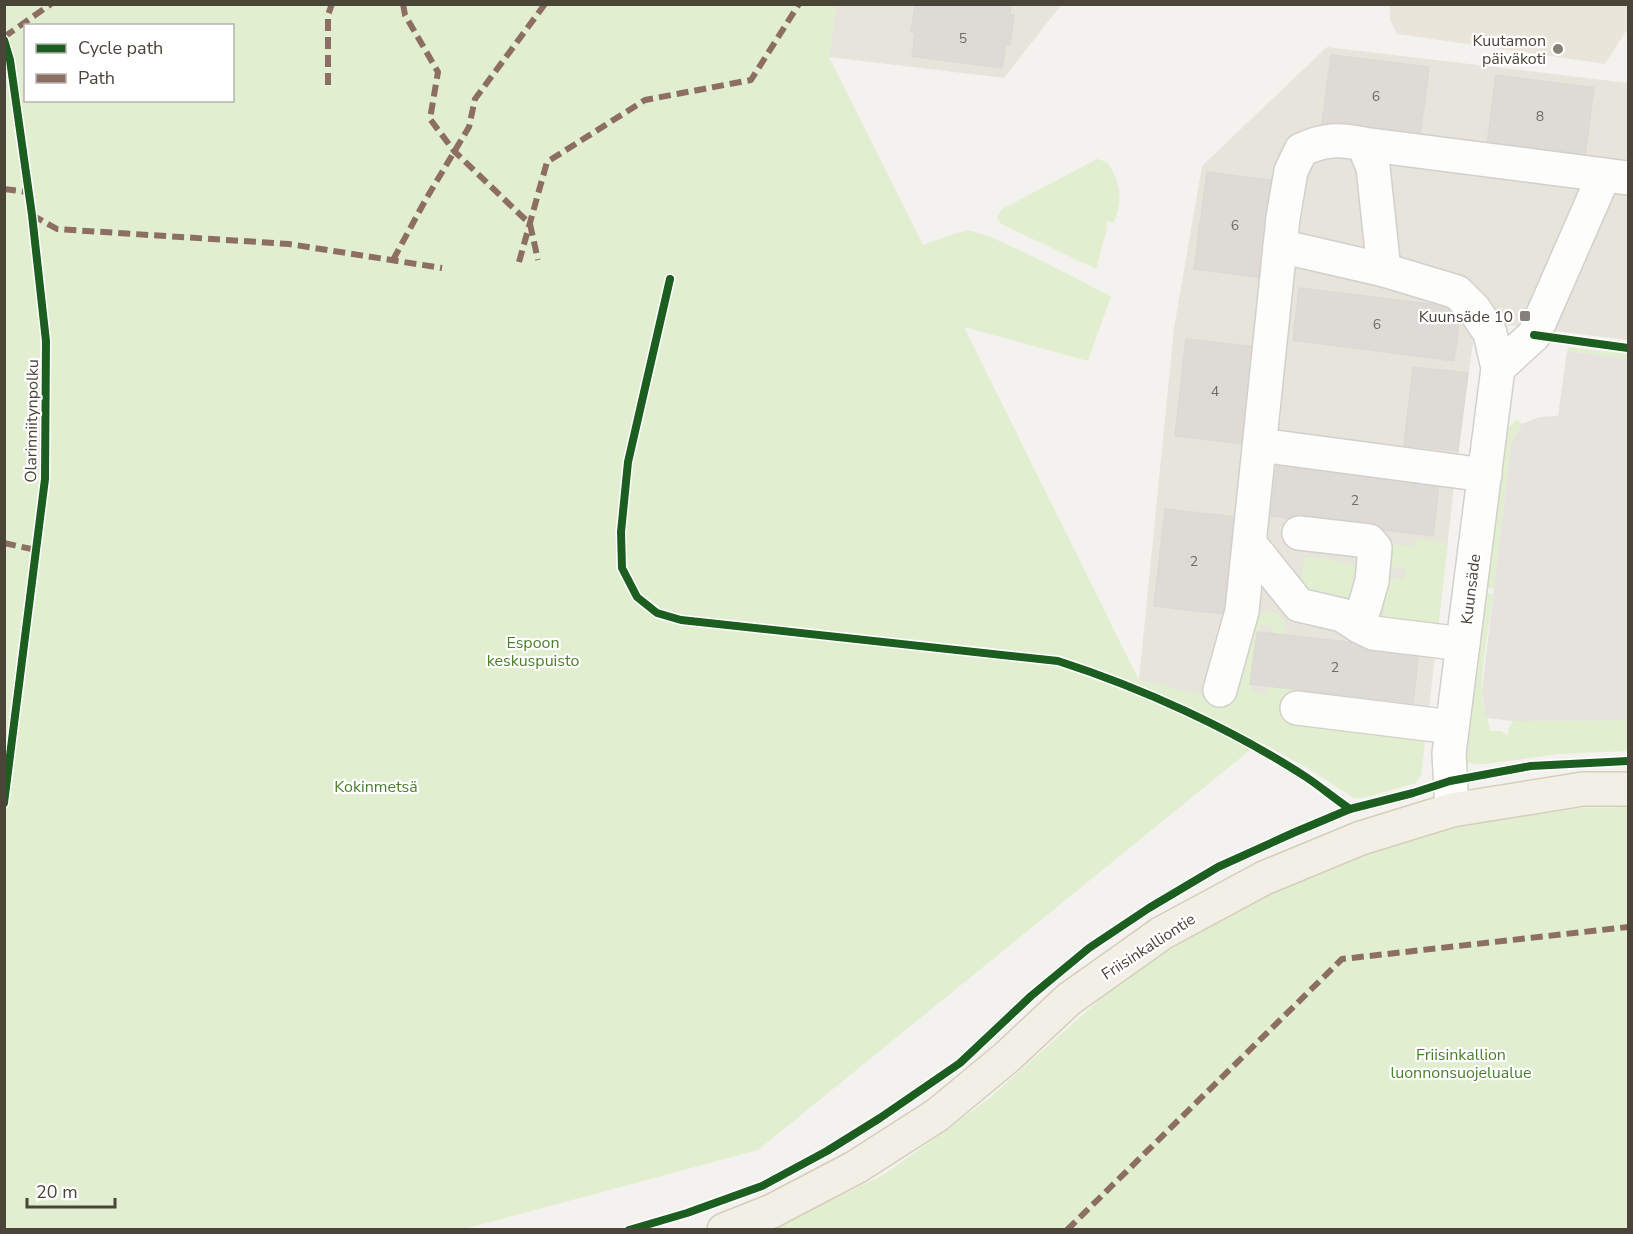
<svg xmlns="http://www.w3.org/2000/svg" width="1633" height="1234" viewBox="0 0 1633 1234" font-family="'Nunito Sans',sans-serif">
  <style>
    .residential { fill: #e7e4dc }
    .education { fill: #eae5da }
    .green { fill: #e1eecf; fill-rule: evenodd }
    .parking { fill: #e6e3df }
    .building { fill: #dedbd6; stroke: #dcd9d4; stroke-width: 1.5 }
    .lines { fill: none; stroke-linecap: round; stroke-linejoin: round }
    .minor-casing { stroke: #d2d0cb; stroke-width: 36 }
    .major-casing { stroke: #d6cebb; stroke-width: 36 }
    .minor { stroke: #fdfdfc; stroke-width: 33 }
    .major { stroke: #f2efe6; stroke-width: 33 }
    .quiet { stroke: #8d6e63; stroke-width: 6; stroke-dasharray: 12 6; stroke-linecap: butt }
    .cycleway-casing { stroke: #fff; stroke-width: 11 }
    .cycleway { stroke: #1b5e20; stroke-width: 8 }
    .poi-dot { fill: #868178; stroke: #fff; stroke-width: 2 }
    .labels { text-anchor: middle; stroke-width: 4.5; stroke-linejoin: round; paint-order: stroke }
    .number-label { font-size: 14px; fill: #706a61 }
    .poi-label { font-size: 16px; fill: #4b4439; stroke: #fff; text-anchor: end }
    .street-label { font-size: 16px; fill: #4b4439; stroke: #fff }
    .park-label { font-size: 16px; fill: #4a7f2a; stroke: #fff }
  </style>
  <rect width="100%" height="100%" fill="#f4f2ee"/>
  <g class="residential">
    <polygon points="836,5 1061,5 1004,78 829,57"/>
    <polygon points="1327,47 1628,83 1628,340 1476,321 1458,451 1426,735 1291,717 1139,680 1174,328 1202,166"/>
  </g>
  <polygon class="education" points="1390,5 1628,5 1628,28 1605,64 1397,34 1390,20"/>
  <g class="green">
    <path d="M5,5h831l-7,52 94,188c14,-5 30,-12 44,-14 19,-2 120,54 144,65l-23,65 -124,-34 175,353 90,22 26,-84 8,-5 12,-1 10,10 -1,13 -11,-1v-8l-13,-1 -1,7h-2l-7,52h2v8l15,2v-8l27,3 -3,28 135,18 -5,40 -5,8 -53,15h-9l-45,-29 -49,-27 -502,408 -294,79 -459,1zM26,26h206v74h-206z"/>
    <path d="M1097,159l10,3c14,21 16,36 7,61l-8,-2 1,7 -11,41 -95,-45 -4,-7 5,-8z"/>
    <polygon points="1569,347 1628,354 1628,359 1567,351"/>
    <polygon points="1517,419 1522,424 1511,444 1494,589 1483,587 1503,433"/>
    <polygon points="1415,539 1448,543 1438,626 1383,620 1387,577 1405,579 1405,568 1389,567 1391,544 1414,547"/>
    <polygon points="1305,557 1325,558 1364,569 1352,603 1315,597 1303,583 1302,569"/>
    <path d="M1482,592l11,2c-3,30 -11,65 -11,95 0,15 6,28 8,42h11l7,5v-7l5,-8 115,-1v31l-69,3 -74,10h-10l-8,-2 -4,-6z"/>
    <polygon points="1628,807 1628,1229 770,1230 885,1174 987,1100 1106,994 1218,916 1343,858 1470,824 1582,808"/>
  </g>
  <polygon class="parking" points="1567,351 1628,359 1628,720 1513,721 1486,718 1482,690 1511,444 1522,424 1539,417 1558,416"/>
  <g class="building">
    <polygon points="915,4 1011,4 1010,15 1014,15 1010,45 1006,44 1002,68 912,56 915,33 911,32"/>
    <polygon points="1331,55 1429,67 1420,137 1322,125"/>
    <polygon points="1496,75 1594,88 1585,156 1487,144"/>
    <polygon points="1207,172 1277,181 1264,278 1194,269"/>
    <polygon points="1299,288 1461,308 1454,361 1293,340"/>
    <polygon points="1186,339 1256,347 1244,444 1175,436"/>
    <polygon points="1413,367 1468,373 1458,451 1404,445"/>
    <polygon points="1277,464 1439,483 1433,536 1271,516"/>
    <polygon points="1165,509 1235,517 1223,614 1154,606"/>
    <polygon points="1257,632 1419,650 1413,703 1250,684"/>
  </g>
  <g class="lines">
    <defs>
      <g id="minor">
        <polyline points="1363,144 1628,178"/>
        <polyline points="1280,246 1384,270"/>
        <polyline points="1498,368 1534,335 1604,175"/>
        <polyline points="1260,445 1485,475"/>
        <polyline points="1250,544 1299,605 1342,615 1359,626 1372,581 1375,548 1369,541 1299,533"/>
        <polyline points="1359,626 1373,633 1463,644"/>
        <path d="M1220,690l22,-79 41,-393 8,-47 10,-21c24,-11 37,-11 62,-6l10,23 11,103 73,22 17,17 16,24 8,35 -49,385 3,57"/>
        <polyline points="1297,708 1452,727"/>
      </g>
      <polyline id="major" points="724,1230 772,1211 856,1167 937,1115 1007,1057 1069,999 1162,933 1264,878 1361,838 1452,810 1583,789 1628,789"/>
    </defs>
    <use href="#minor" class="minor-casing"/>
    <use href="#major" class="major-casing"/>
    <use href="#minor" class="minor"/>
    <use href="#major" class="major"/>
    <g class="quiet">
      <polyline points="403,4 405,15 438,72 430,119 454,151 530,224 538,260"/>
      <polyline points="4,37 51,4"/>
      <polyline points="328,85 328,15 332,4"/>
      <polyline points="4,189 28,192"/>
      <polyline points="32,215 57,229 289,244 442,268"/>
      <polyline points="393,260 426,199 469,127 475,99 545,4"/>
      <polyline points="519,262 547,162 645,100 751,80 799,4"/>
      <polyline points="4,543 36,550"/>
      <polyline points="1067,1230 1342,959 1628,927"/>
    </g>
    <defs>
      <g id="cycleway">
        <polyline points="4,40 10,60 32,215 46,341 45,479 4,803"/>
        <path d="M670,279l-42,183 -7,70 1,36 15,29 20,16 24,7 377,41c84,27 174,68 248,116 15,10 29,22 44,32"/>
        <polyline points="1534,335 1628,348"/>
        <polyline points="629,1230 687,1213 762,1186 827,1151 880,1118 960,1063 1031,996 1089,948 1149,908 1218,867 1293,833 1350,809 1413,793 1450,781 1531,766 1628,761"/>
      </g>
    </defs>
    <use href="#cycleway" class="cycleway-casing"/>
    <use href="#cycleway" class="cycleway"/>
  </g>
  <g class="poi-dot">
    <circle cx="1558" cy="49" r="6"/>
    <rect x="1519" y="310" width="12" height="12" rx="3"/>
  </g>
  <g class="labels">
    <g class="number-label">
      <text x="963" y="43">5</text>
      <text x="1376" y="101">6</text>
      <text x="1540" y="121">8</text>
      <text x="1235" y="230">6</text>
      <text x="1377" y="329">6</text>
      <text x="1215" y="396">4</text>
      <text x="1355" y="505">2</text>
      <text x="1194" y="566">2</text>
      <text x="1335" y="672">2</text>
    </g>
    <g class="poi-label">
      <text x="1546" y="46">Kuutamon<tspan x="1546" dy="18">päiväkoti</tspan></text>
      <text x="1513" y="322">Kuunsäde 10</text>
    </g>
    <g class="street-label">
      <text transform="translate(31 421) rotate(-89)" y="6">Olarinniitynpolku</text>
      <text transform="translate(1470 589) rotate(-83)" y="6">Kuunsäde</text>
      <text transform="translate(1148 946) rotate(-33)" y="6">Friisinkalliontie</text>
    </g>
    <g class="park-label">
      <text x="533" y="648">Espoon<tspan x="533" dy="18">keskuspuisto</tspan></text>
      <text x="376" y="792">Kokinmetsä</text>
      <text x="1461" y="1060">Friisinkallion<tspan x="1461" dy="18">luonnonsuojelualue</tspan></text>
    </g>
  </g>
  <rect width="1633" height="1234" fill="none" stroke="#4b4439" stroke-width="12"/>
  <rect x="24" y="24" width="210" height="78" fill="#ffffff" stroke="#b7b4b0" stroke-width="1.5"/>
  <rect x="36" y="44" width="30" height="9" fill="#1b5e20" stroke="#b7b4b0" stroke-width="1.5"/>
  <text x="78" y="54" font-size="18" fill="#4b4439">Cycle path</text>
  <rect x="36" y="74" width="30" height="9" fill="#8d6e63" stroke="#b7b4b0" stroke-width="1.5"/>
  <text x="78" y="84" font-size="18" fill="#4b4439">Path</text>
  <path d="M27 1198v9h88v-9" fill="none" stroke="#4b4439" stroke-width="3"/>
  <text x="36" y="1198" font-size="18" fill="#4b4439" stroke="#ffffff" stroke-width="4.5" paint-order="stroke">20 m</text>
</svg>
